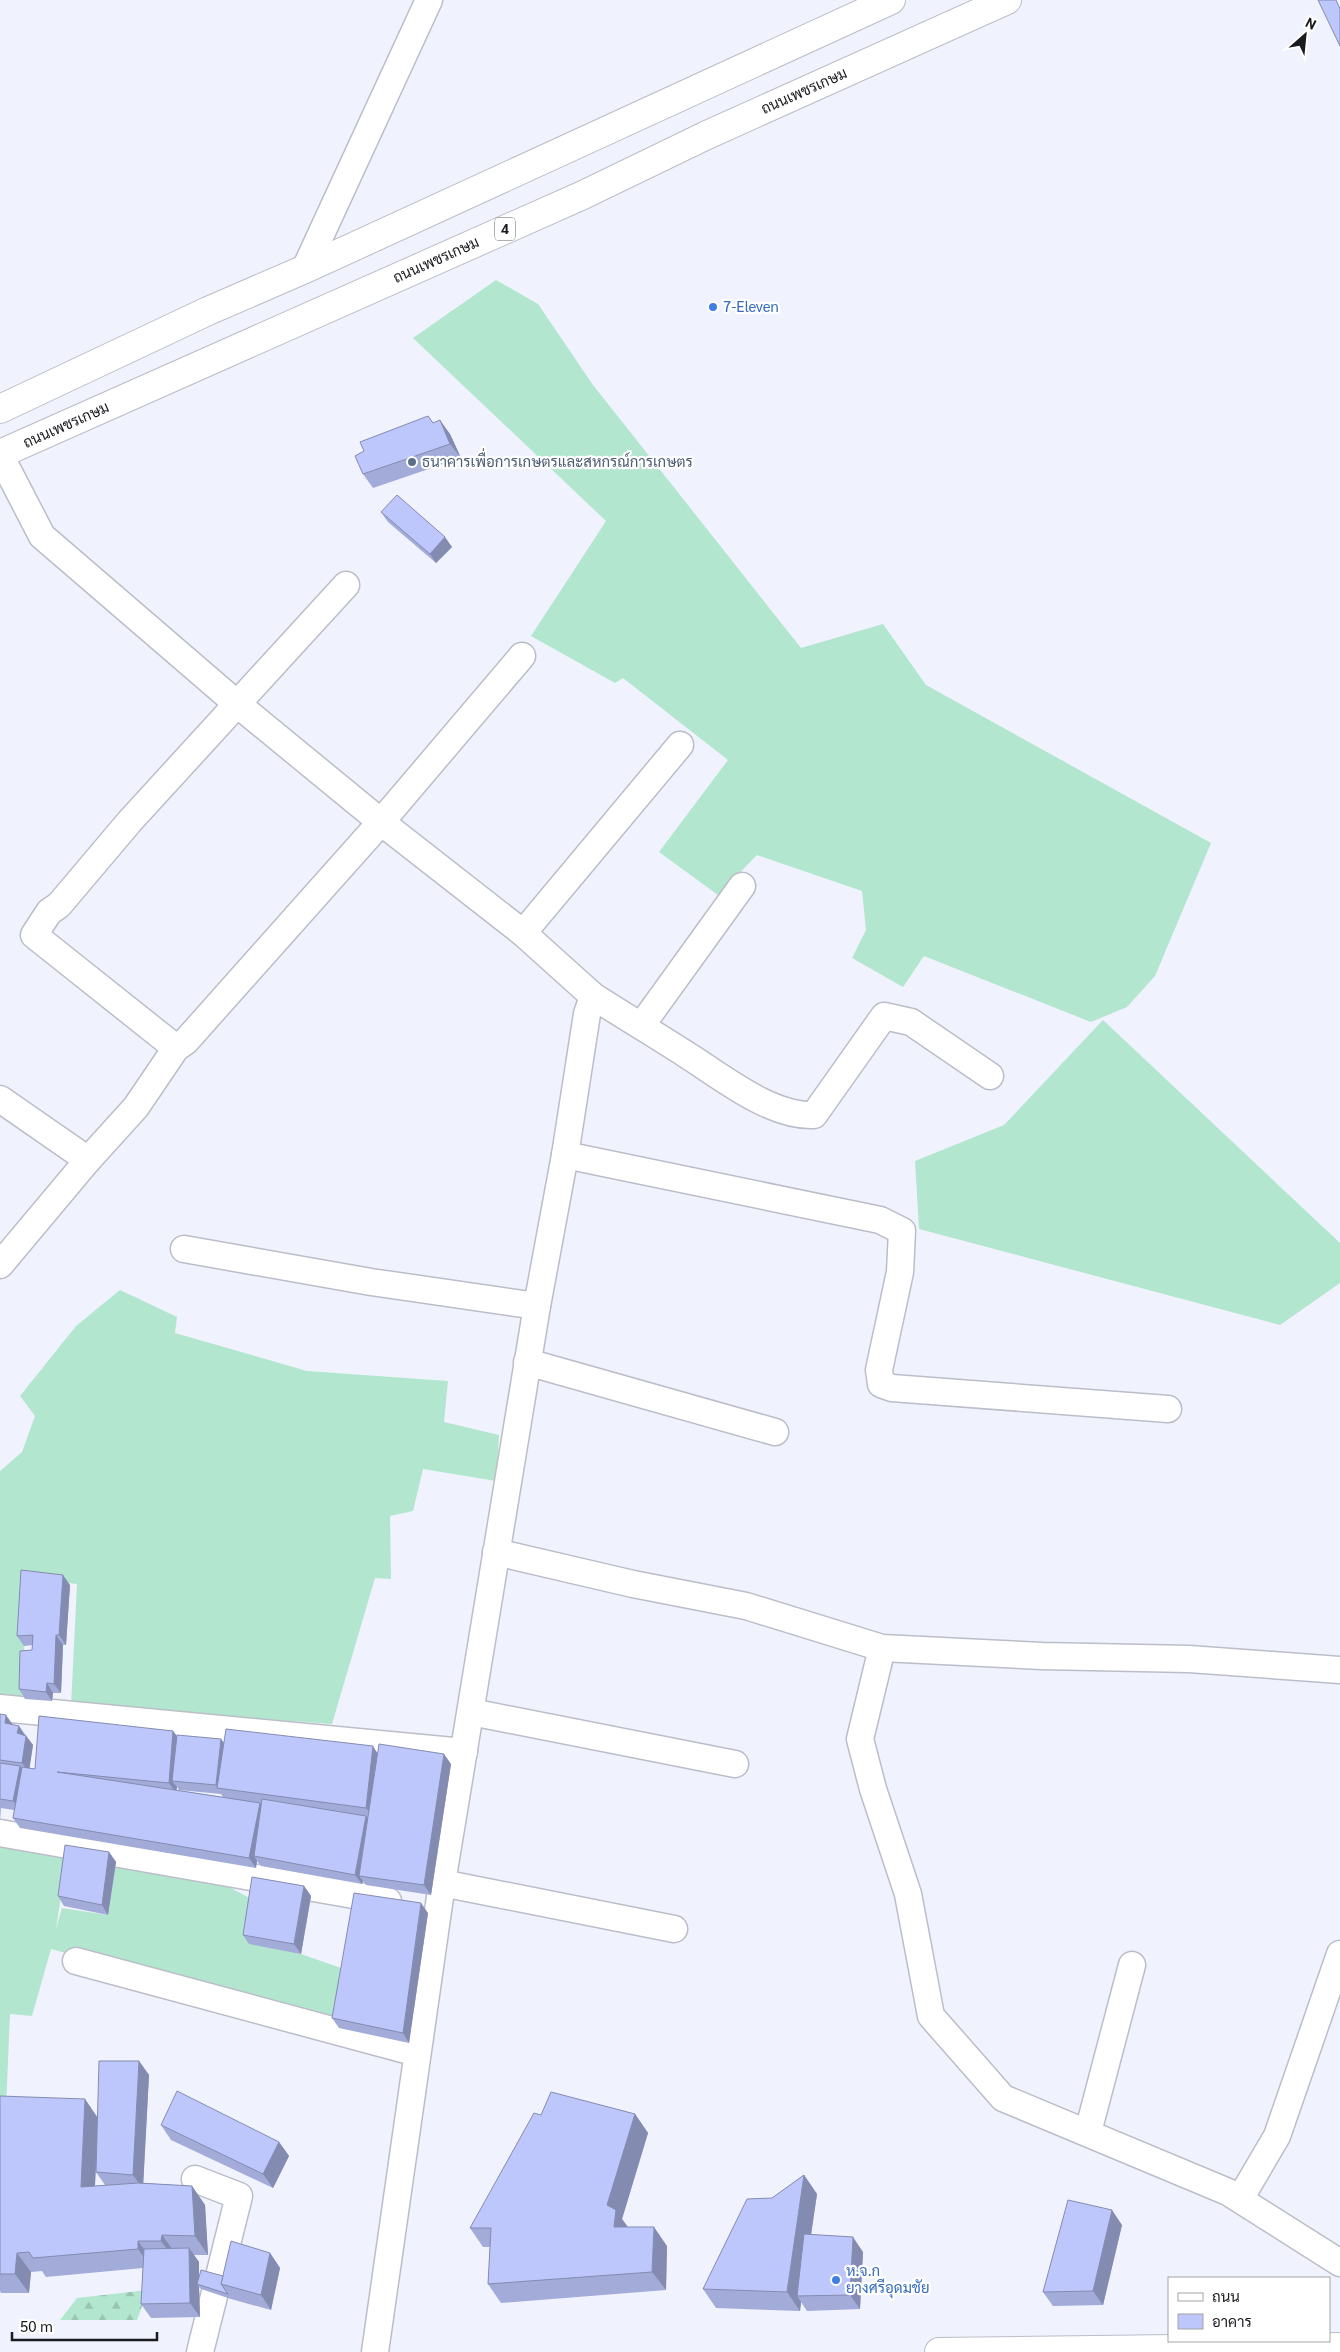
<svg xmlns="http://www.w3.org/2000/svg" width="1340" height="2352" viewBox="0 0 1340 2352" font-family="Georgia,Sarabun,serif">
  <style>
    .grass { fill: #b3e6ce }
    .forest { fill: url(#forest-firs) }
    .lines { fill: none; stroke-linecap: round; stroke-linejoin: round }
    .minor-casing { stroke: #bbbec9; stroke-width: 29 }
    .major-casing { stroke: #bbbec9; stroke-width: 30 }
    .highway-casing { stroke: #bbbec9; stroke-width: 30 }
    .minor { stroke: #fff; stroke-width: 26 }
    .major { stroke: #fff; stroke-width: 28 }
    .highway { stroke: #fff; stroke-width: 28 }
    .wall { fill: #a3abd9; fill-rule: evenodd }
    .shaded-wall { fill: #848bb0 }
    .building { fill: #bdc7fc; stroke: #848bb0 }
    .shop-dot { fill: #3f7fe0; stroke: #fff; stroke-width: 2 }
    .service-dot { fill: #5c6f8a; stroke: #fff; stroke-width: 2 }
    .labels { text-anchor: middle; stroke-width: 4.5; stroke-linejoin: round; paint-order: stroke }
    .shield { fill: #fff; stroke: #5f5f62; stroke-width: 1 }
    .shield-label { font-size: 14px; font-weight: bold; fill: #1a1b1f }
    .street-label { font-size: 15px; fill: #1a1b1f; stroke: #fff }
    .shop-label { font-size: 15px; fill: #366cbe; stroke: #fff; text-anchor: start }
    .service-label { font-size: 15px; fill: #4e5e75; stroke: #fff; text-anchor: start }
  </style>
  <defs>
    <pattern id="forest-firs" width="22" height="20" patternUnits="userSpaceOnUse" patternTransform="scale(1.25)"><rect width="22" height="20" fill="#b3e6ce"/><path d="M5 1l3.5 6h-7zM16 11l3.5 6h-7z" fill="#99c5b0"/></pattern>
  </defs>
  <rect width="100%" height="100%" fill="#f0f2fe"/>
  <g class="grass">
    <polygon points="496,280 538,304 593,385 801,648 883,624 926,685 1211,843 1155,976 1127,1007 1091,1022 924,956 903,987 852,958 866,930 862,891 757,855 718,895 659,852 728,760 623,678 615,683 531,636 606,521 413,338"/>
    <polygon points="1103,1020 1340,1243 1340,1283 1280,1325 919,1229 915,1161 1004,1125"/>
    <polygon points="120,1290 177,1317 175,1333 307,1371 448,1381 444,1422 499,1435 496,1481 423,1469 413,1511 390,1516 391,1579 375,1578 332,1724 71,1706 77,1584 27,1578 22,1702 0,1700 0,1471 22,1452 35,1416 20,1396 76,1326"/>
    <polygon points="0,1847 67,1858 56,1929 62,1908 108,1915 116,1862 218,1881 257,1902 301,1954 344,1969 332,2025 51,1949 32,2016 10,2014 0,2249"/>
  </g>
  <polygon class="forest" points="148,2290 137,2320 60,2320 77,2298"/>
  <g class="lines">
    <defs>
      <g id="minor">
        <polyline points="305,269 429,0"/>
        <polyline points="0,455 42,536 236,703 381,822 523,933 593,996 587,1014 565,1155 537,1306 442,1883 375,2352"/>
        <polyline points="523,933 680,745"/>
        <path d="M593,996c31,20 63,39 94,59 35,22 84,62 127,60l70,-99 27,6 79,54"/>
        <polyline points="641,1026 742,886"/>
        <polyline points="176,1048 34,935 49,912 59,905 130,821 346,585"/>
        <polyline points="0,1099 88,1160"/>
        <polyline points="565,1155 880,1220 902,1231 900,1272 879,1370 881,1384 892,1388 1168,1409"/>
        <polyline points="184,1249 371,1282 537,1306"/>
        <polyline points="0,1265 88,1160 136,1107 176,1048 186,1041 381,822 522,656"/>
        <polyline points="527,1362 775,1432"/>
        <polyline points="496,1552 633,1584 746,1606 882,1648 1042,1656 1189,1659 1340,1670"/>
        <polyline points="882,1648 860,1739 873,1789 908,1894 931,2016 1003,2098 1228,2192 1340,2263"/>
        <polyline points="0,1708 464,1752"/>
        <polyline points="471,1712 735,1764"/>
        <polyline points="0,1833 388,1901"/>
        <polyline points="442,1883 674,1929"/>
        <polyline points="76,1961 417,2053"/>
        <polyline points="1088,2132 1132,1965"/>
        <polyline points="195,2179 239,2196 200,2352"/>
        <polyline points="1240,2199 1277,2136 1340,1954"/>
      </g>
      <polyline id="major" points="939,2352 1340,2347"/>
      <g id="highway">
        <polyline points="0,409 208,311 305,269 891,0"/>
        <polyline points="0,454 583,195 707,135 1007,0"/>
      </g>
    </defs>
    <use href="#minor" class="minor-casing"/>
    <use href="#major" class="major-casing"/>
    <use href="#highway" class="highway-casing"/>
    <use href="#minor" class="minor"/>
    <use href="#major" class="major"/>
    <use href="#highway" class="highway"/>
  </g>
  <g class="wall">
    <polygon points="428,416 433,423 450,434 461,458 373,488 363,474 364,451"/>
    <polygon points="381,512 452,547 436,563 388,522"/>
    <polygon points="70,1585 66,1645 63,1645 61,1693 53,1693 52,1701 25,1699 19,1689 32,1650 33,1645 24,1646 17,1636"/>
    <path d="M0,1714l13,11 6,1 14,19 -4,23 6,1 138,-38 4,5 44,3 3,4 153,10 74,11 -20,131 -65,-10 -3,-4 -1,3 -101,-18 -4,-5 -1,7 -236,-40 -7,-10 1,-8 -13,-2 -1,13zM177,1787l2,3 42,4 2,3 -47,-7z"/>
    <polygon points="109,1852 116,1862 108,1915 64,1906 58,1896"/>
    <polygon points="304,1886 311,1896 301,1954 249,1944 243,1935"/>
    <polygon points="428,1913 409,2043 339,2028 332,2018"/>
    <path d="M139,2061l10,14 -6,108 49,3 13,19 3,50h-14l5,7v14h24l47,-23 10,15 -9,42 -40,-11 -30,-10 -2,-2 1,30 -49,1 -10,-14 2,-36 -97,9 -4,-6 -11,1 -2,21h-28l-1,-2v-195l98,22zM96,2165v7l9,13 -10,1z"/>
    <polygon points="635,2114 648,2133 622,2219 628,2227 667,2246 666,2290 501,2303 488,2284 490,2247 483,2247 470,2228 541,2115"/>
    <polygon points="161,2125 279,2142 289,2156 273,2188 171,2140"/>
    <polygon points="804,2175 817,2194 811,2235 863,2252 860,2309 807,2311 801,2302 800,2311 716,2308 703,2289 772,2198"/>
    <polygon points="1122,2225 1103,2305 1053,2306 1043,2292"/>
  </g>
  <g class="shaded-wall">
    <polygon points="440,420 450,434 461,458 450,444"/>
    <polygon points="445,537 452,547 436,563 430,554"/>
    <polygon points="63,1575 70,1585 66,1645 59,1635"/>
    <polygon points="56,1635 63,1645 61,1693 54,1684"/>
    <polygon points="47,1683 53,1693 52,1701 46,1692"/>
    <polygon points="6,1715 13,1725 5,1723"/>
    <polygon points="19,1726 25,1736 17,1733"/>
    <polygon points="173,1731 180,1741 172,1781 177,1787 176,1793 169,1783"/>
    <polygon points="26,1736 33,1745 29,1772 22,1763"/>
    <polygon points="221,1739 228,1749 219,1788 216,1785"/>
    <polygon points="373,1746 379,1756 373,1818 366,1808"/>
    <polygon points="444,1754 451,1764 431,1895 424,1885"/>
    <polygon points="20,1766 27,1776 20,1810 13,1801"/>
    <polygon points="260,1803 267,1812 254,1856 257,1861 256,1868 249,1858"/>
    <polygon points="366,1816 373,1825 359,1876 363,1881 362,1884 355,1875"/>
    <polygon points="109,1852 116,1862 108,1915 102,1905"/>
    <polygon points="304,1886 311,1896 301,1954 294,1944"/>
    <polygon points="421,1903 428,1913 409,2043 403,2033"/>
    <polygon points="139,2061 149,2075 143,2189 133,2175"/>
    <polygon points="85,2099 98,2118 94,2206 81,2187"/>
    <polygon points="635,2114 648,2133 622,2219 629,2229 614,2227 607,2205"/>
    <polygon points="279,2142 289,2156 273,2188 263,2174"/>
    <polygon points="804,2175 817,2194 802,2296 797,2296 801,2302 800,2311 787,2292"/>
    <polygon points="192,2186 205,2205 208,2255 195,2236"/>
    <polygon points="1112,2210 1122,2225 1103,2305 1093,2291"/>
    <polygon points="654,2227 667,2246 666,2290 652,2272"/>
    <polygon points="162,2235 176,2254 175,2260 161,2241"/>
    <polygon points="853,2237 863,2252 860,2309 850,2295"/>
    <polygon points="138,2241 152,2260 151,2268 138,2249"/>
    <polygon points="189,2248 199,2262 199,2285 197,2284 199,2287 200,2317 190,2303"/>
    <polygon points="17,2253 31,2272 29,2293 15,2274"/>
    <polygon points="270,2253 280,2268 271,2310 261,2295"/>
  </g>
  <g class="building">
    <polygon points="1318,0 1336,0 1340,9 1340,46"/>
    <polygon points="428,416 433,423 440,420 450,444 363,474 355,456 364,451 360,442"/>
    <polygon points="397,495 445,537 430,554 381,512"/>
    <polygon points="21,1570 63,1575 59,1635 56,1635 54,1684 47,1683 46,1692 19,1689 20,1651 32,1650 33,1635 17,1636"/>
    <polygon points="0,1714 6,1715 5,1723 19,1726 17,1733 26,1736 22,1763 0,1760"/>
    <polygon points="39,1716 173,1731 169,1783 57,1772 260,1803 249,1858 13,1818 22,1767 35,1769"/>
    <polygon points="226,1729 373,1746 366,1808 217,1788"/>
    <polygon points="177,1735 221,1739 216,1785 172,1781"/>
    <polygon points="379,1744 444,1754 424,1885 359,1876"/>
    <polygon points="0,1763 20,1766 13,1801 0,1799"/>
    <polygon points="262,1799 366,1816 355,1875 254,1856"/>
    <polygon points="65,1845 109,1852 102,1905 58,1896"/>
    <polygon points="252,1877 304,1886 294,1944 243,1935"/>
    <polygon points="354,1893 421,1903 403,2033 332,2018"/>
    <polygon points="99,2061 139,2061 133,2175 96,2172"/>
    <polygon points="177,2091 279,2142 263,2174 161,2125"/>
    <polygon points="551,2092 635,2114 607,2205 616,2210 614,2227 654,2227 652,2272 488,2284 491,2228 470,2228 534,2113 541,2115"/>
    <polygon points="0,2096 85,2099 81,2187 138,2183 192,2186 195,2236 162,2235 161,2241 138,2241 138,2249 33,2258 29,2252 17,2253 15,2274 0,2274"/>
    <polygon points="804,2175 787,2292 703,2289 747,2199 772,2198"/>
    <polygon points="1068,2200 1112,2210 1093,2291 1043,2292"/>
    <polygon points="804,2234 853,2237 850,2295 797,2296"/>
    <polygon points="231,2241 270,2253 261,2295 221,2284"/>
    <polygon points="189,2248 190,2303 141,2304 144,2249"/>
    <polygon points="201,2270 223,2276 221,2284 228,2294 197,2284"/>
  </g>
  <g class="shop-dot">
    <circle cx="713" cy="307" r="5"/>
    <circle cx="836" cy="2280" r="5"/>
  </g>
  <circle class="service-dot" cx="412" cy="462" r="5"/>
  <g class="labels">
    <rect class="shield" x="495" y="217.5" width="20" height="23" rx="4"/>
    <g class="shield-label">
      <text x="505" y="234">4</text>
    </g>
    <g class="street-label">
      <text transform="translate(804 91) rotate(-24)" y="5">ถนนเพชรเกษม</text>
      <text transform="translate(436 260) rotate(-24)" y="5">ถนนเพชรเกษม</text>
      <text transform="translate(66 425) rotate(-24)" y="5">ถนนเพชรเกษม</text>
    </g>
    <g class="shop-label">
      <text x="723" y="312">7-Eleven</text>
      <text x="846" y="2276">ห.จ.ก<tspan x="846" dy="17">ยางศรีอุดมชัย</tspan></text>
    </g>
    <g class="service-label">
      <text x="422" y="467">ธนาคารเพื่อการเกษตรและสหกรณ์การเกษตร</text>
    </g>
  </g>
  <rect x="1168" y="2277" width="162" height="65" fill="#ffffff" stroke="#a3a4a5"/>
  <rect x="1178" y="2293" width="25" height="8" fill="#ffffff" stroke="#a3a4a5"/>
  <text x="1212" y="2302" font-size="15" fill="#1a1b1f">ถนน</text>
  <rect x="1178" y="2314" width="25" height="15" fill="#bdc7fc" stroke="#a3a4a5"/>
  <text x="1212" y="2327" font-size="15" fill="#1a1b1f">อาคาร</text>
  <g transform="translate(1305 35) rotate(27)" stroke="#ffffff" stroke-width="4" paint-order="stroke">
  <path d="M0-4L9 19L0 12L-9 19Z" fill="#1a1b1f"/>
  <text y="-8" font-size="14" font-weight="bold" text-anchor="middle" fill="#1a1b1f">N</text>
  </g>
  <path d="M12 2332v8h145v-8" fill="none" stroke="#1a1b1f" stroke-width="2.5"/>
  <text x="20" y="2332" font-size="15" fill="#1a1b1f" stroke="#ffffff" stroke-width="4" paint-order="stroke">50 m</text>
</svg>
